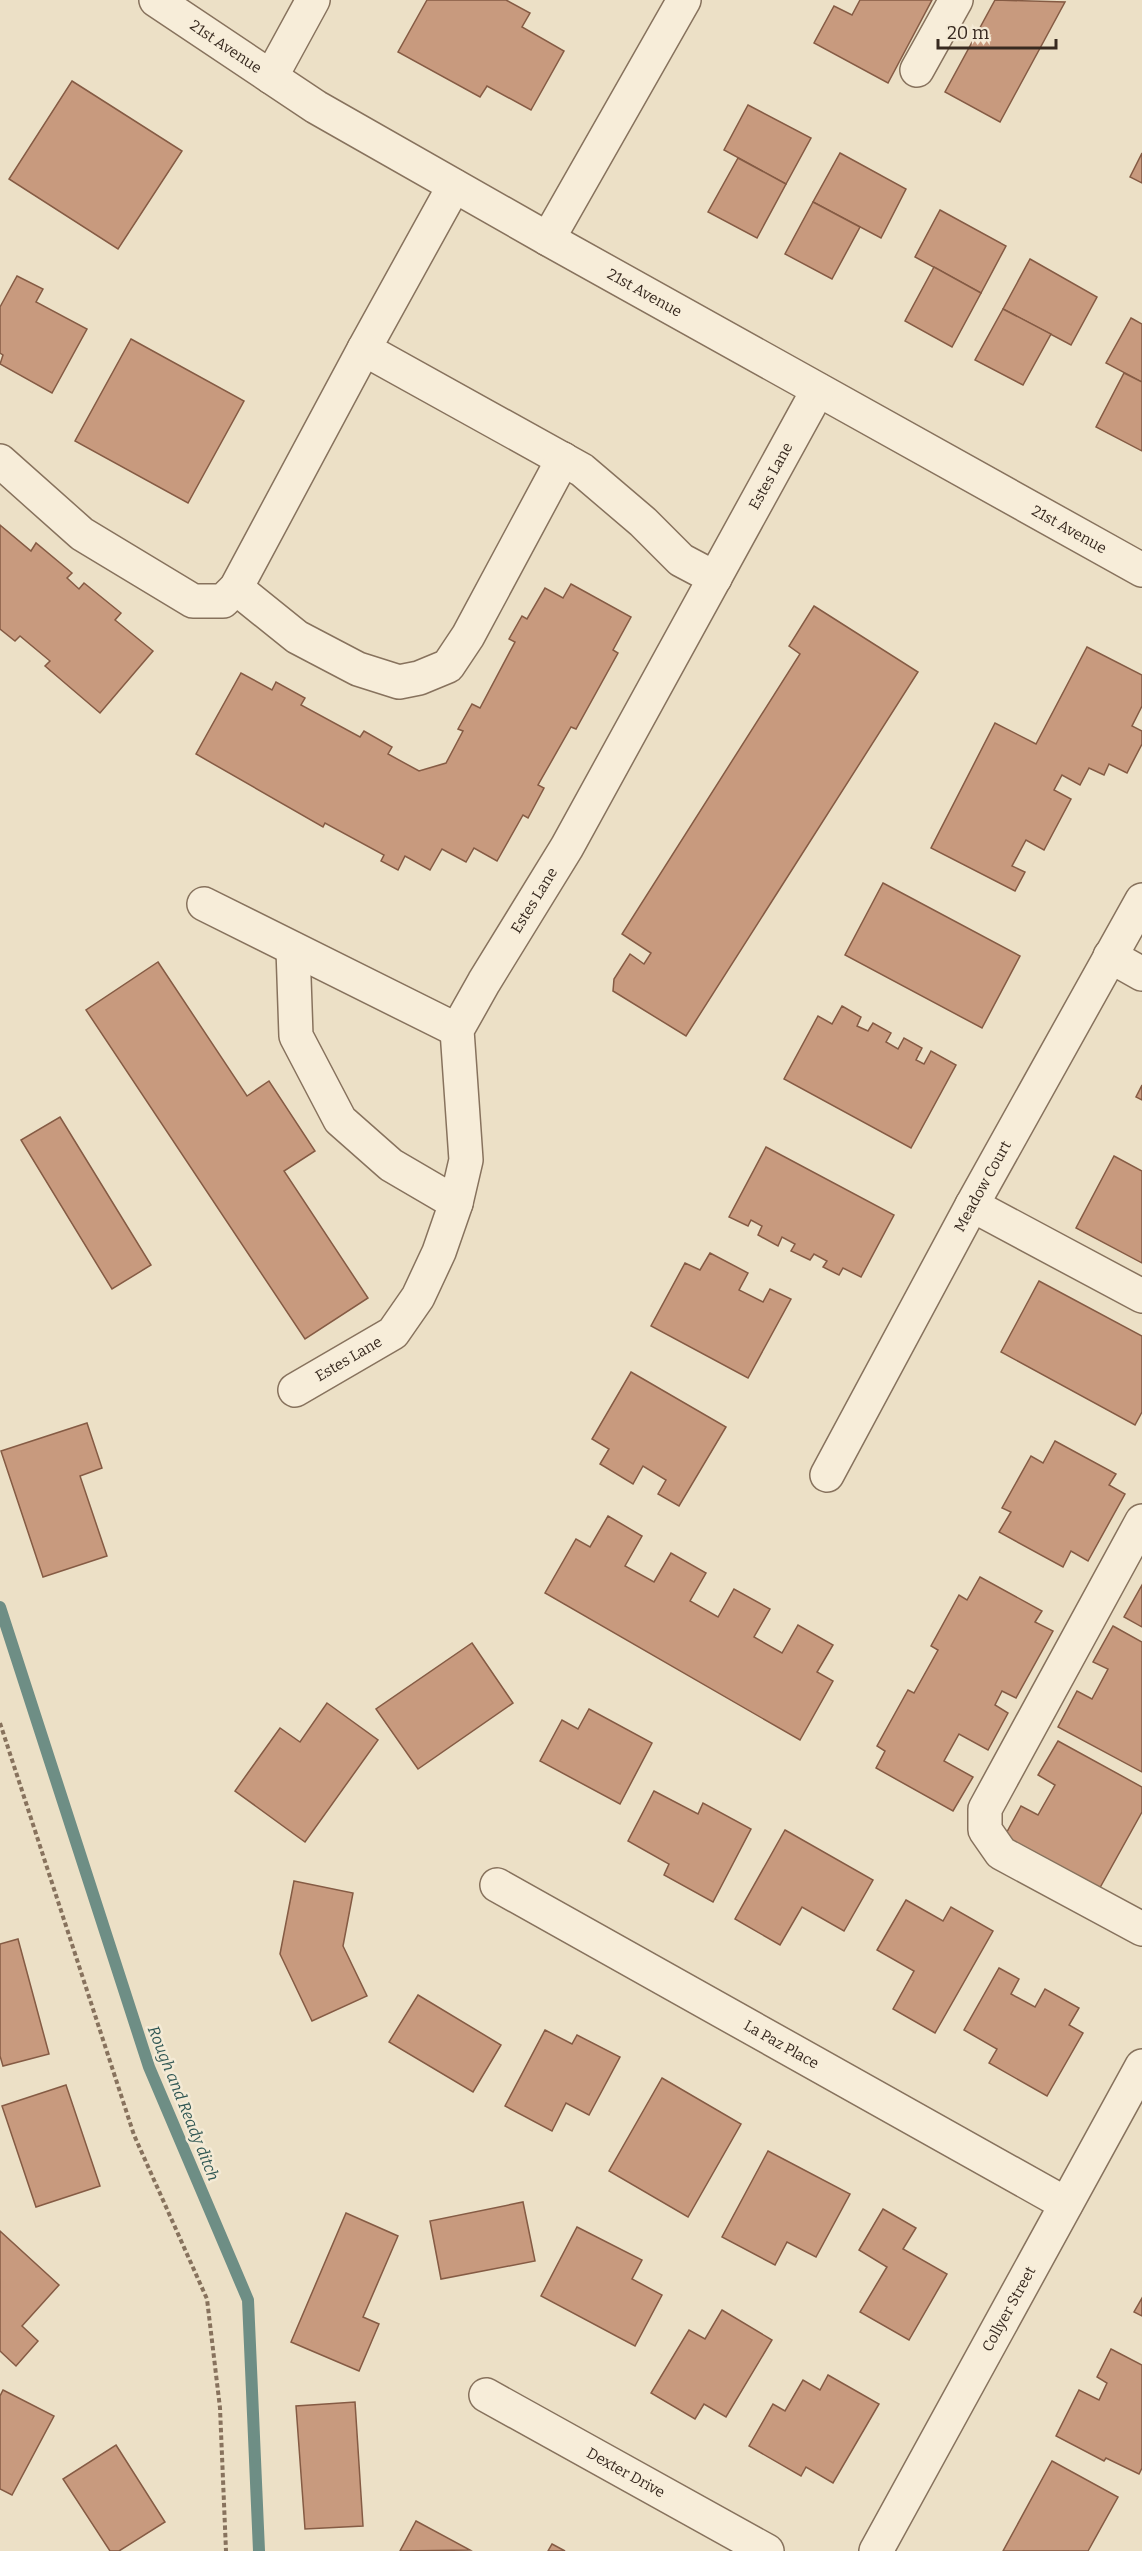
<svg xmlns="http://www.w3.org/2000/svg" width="1142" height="2551" viewBox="0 0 1142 2551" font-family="Bitter,serif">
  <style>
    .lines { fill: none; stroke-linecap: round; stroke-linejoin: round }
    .stream { stroke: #6e8e85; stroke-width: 12 }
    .building { fill: #c89a7e; stroke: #855b44; stroke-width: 1.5 }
    .minor-casing { stroke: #87725d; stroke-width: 36 }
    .path { stroke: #87725d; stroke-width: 4; stroke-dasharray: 4.5 3; stroke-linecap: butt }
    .minor { stroke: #f7edd9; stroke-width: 33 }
    .labels { text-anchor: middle; stroke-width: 5; stroke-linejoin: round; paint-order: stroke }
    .street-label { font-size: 15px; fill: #382a20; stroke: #f4ead5 }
    .water-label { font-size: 16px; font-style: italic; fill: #305753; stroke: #f4ead5 }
  </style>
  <rect width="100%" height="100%" fill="#ece0c6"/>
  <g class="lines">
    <polyline class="stream" points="0,1607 149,2067 248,2300 259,2551"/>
  </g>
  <g class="building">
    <polygon points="427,0 506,0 530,13 522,27 564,51 531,110 487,86 480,97 398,52"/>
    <polygon points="860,0 932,0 888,83 814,43 834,6 852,15"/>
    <polygon points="995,0 1065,2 1000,122 945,92"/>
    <polygon points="72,81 182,151 118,249 9,179"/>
    <polygon points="748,105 811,138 786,184 724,150"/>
    <polygon points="840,153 906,189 881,238 813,202"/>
    <polygon points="1142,153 1142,183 1130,177"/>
    <polygon points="738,158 786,184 757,238 708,212"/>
    <polygon points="813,202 860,227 832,279 785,254"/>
    <polygon points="940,210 1006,246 981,293 915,257"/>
    <polygon points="1030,259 1097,297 1071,345 1003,309"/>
    <polygon points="934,267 981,293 952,347 905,321"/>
    <polygon points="17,276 43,289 36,302 87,329 52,393 0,364 3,355 0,353 0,307"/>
    <polygon points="1003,309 1051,334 1023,385 975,360"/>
    <polygon points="1131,318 1142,324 1142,382 1106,363"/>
    <polygon points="131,339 244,401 188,503 75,441"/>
    <polygon points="1124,373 1142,382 1142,451 1096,427"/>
    <polygon points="0,525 31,551 36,543 72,573 67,578 79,589 84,583 121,613 115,620 153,651 100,713 45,666 50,661 20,636 15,641 0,629"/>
    <polygon points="571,584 631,617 613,650 618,653 576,729 571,727 538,785 544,788 528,818 523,815 497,861 474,848 466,862 442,849 430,870 405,856 398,870 381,861 384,855 325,823 323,827 196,754 241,673 272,690 276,682 305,698 301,705 360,737 364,731 392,747 388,754 419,771 446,763 463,731 458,729 472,704 480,708 515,642 509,639 522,616 527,619 545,588 563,598"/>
    <polygon points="814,606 918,672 686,1036 613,991 614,979 630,954 644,964 651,953 622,934 800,654 789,646"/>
    <polygon points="1087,647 1142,675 1142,706 1132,726 1142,731 1142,744 1127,773 1109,764 1104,775 1089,768 1080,785 1062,775 1054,790 1071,799 1044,850 1026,840 1012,866 1025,872 1015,891 931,848 995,723 1036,744"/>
    <polygon points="883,883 1020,956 982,1028 845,955"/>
    <polygon points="158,962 247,1096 269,1081 315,1151 284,1171 368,1298 305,1339 86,1010"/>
    <polygon points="842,1006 861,1017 857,1026 868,1031 873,1023 891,1033 886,1042 898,1049 904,1038 922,1048 916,1060 924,1064 931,1051 956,1065 911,1148 784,1079 818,1016 832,1024"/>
    <polygon points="1142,1085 1142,1100 1136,1097"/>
    <polygon points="60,1117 151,1265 112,1289 21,1140"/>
    <polygon points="766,1147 894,1215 861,1277 843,1268 839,1275 823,1267 827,1261 814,1254 810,1260 791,1251 795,1244 782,1237 778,1246 758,1235 762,1226 751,1220 748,1226 729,1217"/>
    <polygon points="1114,1156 1142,1171 1142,1263 1076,1228"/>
    <polygon points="710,1253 748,1273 739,1290 763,1302 770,1289 791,1299 748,1378 651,1326 685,1263 700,1270"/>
    <polygon points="1039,1281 1142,1336 1142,1412 1135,1425 1001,1352"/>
    <polygon points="631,1372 726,1427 679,1506 658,1494 666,1480 643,1466 633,1484 600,1464 609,1449 592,1439"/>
    <polygon points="87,1423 102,1468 80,1476 107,1556 43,1577 1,1451"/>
    <polygon points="1055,1441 1116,1474 1109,1485 1125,1494 1088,1561 1071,1551 1063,1567 999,1532 1011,1512 1002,1508 1031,1456 1043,1463"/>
    <polygon points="608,1516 642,1536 625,1566 654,1582 671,1553 706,1573 690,1601 718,1617 734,1589 770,1609 754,1637 782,1653 798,1625 833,1645 817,1672 833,1681 800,1740 545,1593 576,1539 590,1547"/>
    <polygon points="980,1577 1042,1611 1035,1622 1053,1631 1016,1698 1002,1691 995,1705 1008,1713 988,1750 959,1734 944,1761 973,1777 953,1811 876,1768 885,1751 877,1746 908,1690 914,1693 938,1650 931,1646 959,1595 967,1600"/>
    <polygon points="1142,1585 1142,1627 1124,1617"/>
    <polygon points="1113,1626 1142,1642 1142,1772 1058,1727 1077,1691 1092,1699 1108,1669 1093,1662"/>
    <polygon points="472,1643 513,1703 418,1769 376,1709"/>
    <polygon points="327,1703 378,1740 305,1842 235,1791 280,1728 300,1742"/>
    <polygon points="589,1709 652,1743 620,1804 540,1761 562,1720 578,1729"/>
    <polygon points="1058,1741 1142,1787 1142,1812 1097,1893 1002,1841 1021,1806 1038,1815 1055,1785 1038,1775"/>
    <polygon points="654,1791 698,1814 703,1803 751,1829 713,1902 664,1875 669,1864 628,1841"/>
    <polygon points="785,1830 873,1880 844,1931 802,1907 780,1945 735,1919"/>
    <polygon points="294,1881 353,1893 343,1946 367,1996 312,2021 280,1954"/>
    <polygon points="906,1900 943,1921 951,1907 993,1931 935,2033 893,2009 914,1971 877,1950"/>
    <polygon points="18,1939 49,2054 3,2066 0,2056 0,1944"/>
    <polygon points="999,1968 1019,1979 1011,1994 1035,2007 1045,1989 1079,2008 1069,2025 1083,2033 1047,2096 989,2063 997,2049 964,2030"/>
    <polygon points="418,1995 501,2045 473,2092 389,2042"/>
    <polygon points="545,2030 572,2044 577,2035 620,2057 589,2115 566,2103 552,2131 505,2106"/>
    <polygon points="662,2078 741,2124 688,2217 609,2171"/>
    <polygon points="66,2085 100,2186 36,2207 2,2106"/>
    <polygon points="768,2151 850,2194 816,2257 787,2242 775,2265 722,2237"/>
    <polygon points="523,2202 535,2261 441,2279 430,2221"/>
    <polygon points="883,2209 916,2228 903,2249 947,2274 909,2340 860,2312 887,2267 859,2250"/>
    <polygon points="346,2213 398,2236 363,2317 379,2324 359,2371 291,2342"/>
    <polygon points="577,2227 642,2260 632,2279 662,2295 635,2346 541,2296"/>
    <polygon points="0,2231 59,2285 22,2326 38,2341 16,2366 0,2351"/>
    <polygon points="1142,2298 1142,2316 1134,2312"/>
    <polygon points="722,2310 772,2340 726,2417 704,2404 695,2419 651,2393 689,2330 705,2339"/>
    <polygon points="1111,2349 1142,2365 1142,2468 1139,2474 1106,2458 1104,2461 1056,2436 1079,2390 1099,2400 1107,2383 1097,2377"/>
    <polygon points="828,2375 879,2404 833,2483 806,2467 801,2476 749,2446 773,2404 785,2411 803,2380 820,2390"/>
    <polygon points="3,2390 54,2416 12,2495 0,2489 0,2396"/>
    <polygon points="355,2402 363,2526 305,2529 296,2406"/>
    <polygon points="116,2445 165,2522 119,2551 110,2551 63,2479"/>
    <polygon points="1052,2461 1118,2497 1088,2551 1003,2551"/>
    <polygon points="416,2521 470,2550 400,2551"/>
    <polygon points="552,2544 565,2551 548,2551"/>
  </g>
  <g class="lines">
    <defs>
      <g id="minor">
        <path id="s1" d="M156,0l160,107 232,132 594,331"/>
        <polyline points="917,70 956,0"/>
        <polyline points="271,77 313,0"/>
        <polyline points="454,186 364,349 582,470 643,522 681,560 715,578"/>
        <polyline points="548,239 684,0"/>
        <polyline points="0,461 82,534 193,601 223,601 236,588 364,349"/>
        <polyline points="236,588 297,637 358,669 399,682 419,678 448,666 468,636 563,459"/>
        <polyline points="204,904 457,1030"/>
        <polyline points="293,949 296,1036 340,1120 391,1165 456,1203"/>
        <polyline points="1110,956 1142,974"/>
        <polyline points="972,1205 1142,1296"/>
        <path id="s2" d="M295,1390l98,-57 25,-36 21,-45 17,-49 10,-43 -9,-130 27,-48 83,-135 251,-457"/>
        <path id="s3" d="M827,1475l145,-270 170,-305"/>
        <polyline points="1142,1521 985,1809 985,1830 1001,1853 1142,1929"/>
        <path id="s4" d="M497,1885l569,319"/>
        <path id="s5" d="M486,2395l281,156"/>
        <path id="s6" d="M876,2551l266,-485"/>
      </g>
    </defs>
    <use href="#minor" class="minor-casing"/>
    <polyline class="path" points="0,1723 134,2135 207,2299 220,2408 226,2551"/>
    <use href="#minor" class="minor"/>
  </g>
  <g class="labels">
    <g class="street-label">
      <text dy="5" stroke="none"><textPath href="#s1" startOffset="84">21st Avenue</textPath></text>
      <text dy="5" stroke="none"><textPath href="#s1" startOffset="570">21st Avenue</textPath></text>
      <text dy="5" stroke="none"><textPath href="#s2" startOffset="1070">Estes Lane</textPath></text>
      <text dy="5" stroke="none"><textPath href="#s1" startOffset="1056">21st Avenue</textPath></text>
      <text dy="5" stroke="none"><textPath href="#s2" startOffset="584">Estes Lane</textPath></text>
      <text dy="5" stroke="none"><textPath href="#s3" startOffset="328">Meadow Court</textPath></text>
      <text dy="5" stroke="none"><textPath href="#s2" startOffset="62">Estes Lane</textPath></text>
      <text dy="5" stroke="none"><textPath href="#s4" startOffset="326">La Paz Place</textPath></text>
      <text dy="5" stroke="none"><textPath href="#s6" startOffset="276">Collyer Street</textPath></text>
      <text dy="5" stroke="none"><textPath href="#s5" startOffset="160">Dexter Drive</textPath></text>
    </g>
    <g class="water-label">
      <text transform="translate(184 2103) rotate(68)" y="6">Rough and Ready ditch</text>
    </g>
  </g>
  <path d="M938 39v9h118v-9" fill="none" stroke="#382a20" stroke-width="3"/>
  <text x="947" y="39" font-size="18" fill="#382a20" stroke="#f4ead5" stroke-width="4.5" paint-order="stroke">20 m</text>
</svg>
